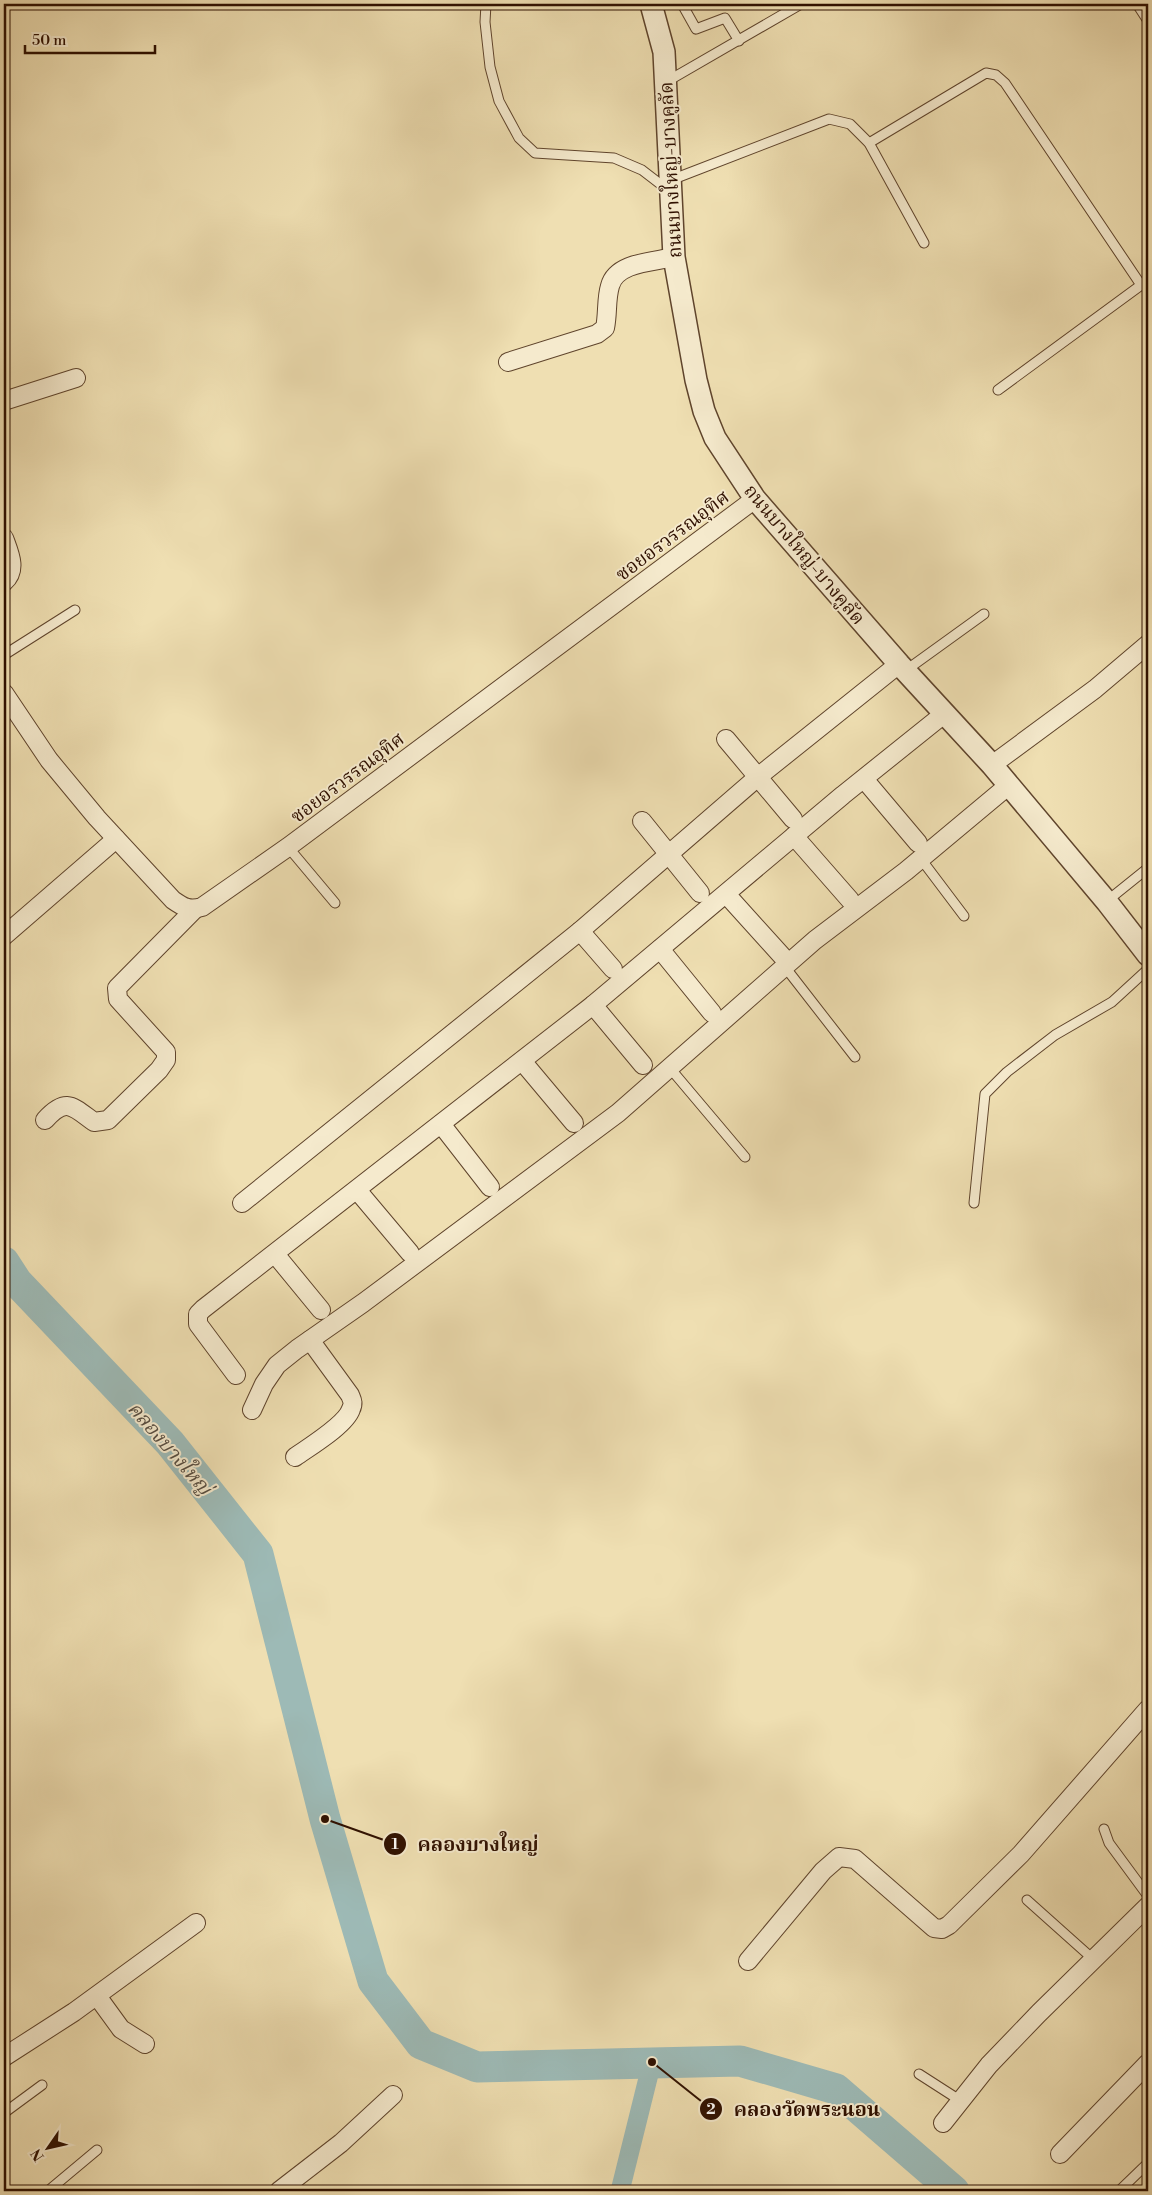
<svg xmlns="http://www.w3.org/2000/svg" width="1152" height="2195" viewBox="0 0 1152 2195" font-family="'Libre Bodoni','Noto Serif Thai',serif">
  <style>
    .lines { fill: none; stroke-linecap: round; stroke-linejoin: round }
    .canal { stroke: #9dbab6; stroke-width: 19 }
    .river { stroke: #9dbab6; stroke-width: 31 }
    .service-casing { stroke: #5f442c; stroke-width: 11 }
    .minor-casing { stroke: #5f442c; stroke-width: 20 }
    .tertiary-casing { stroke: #5f442c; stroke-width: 24 }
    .service { stroke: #f5eacd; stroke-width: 9 }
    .minor { stroke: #f5eacd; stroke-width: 18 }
    .tertiary { stroke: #f5eacd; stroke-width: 21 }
    .labels { text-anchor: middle; stroke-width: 4; stroke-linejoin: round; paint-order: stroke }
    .street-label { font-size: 19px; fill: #2f1000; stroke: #f5eacd }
    .water-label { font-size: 20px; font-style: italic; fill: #564c40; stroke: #f5eacd }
    .leader { fill: none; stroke: #2f1000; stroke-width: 2 }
    .callout-dot { fill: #2f1000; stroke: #f5eacd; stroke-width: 2 }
    .mark-label { font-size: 15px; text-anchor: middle; font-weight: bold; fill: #fff }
    .callout-label { font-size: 20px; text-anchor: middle; font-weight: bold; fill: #2f1000; stroke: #f5eacd; stroke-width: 4; stroke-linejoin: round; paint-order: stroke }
  </style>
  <rect width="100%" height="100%" fill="#efdfb2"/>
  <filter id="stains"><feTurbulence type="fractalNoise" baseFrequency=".004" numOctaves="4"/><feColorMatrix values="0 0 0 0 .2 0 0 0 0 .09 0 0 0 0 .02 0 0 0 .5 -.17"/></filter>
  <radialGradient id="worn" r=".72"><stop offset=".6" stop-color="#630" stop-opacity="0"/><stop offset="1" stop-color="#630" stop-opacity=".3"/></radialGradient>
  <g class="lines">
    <g class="canal">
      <polyline points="4,1290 17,1282"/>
      <polyline points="620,2191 652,2062"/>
    </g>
    <polyline class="river" points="4,1262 17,1282 170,1443 258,1554 325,1819 373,1981 421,2044 477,2067 740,2061 836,2089 954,2191"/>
    <defs>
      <g id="service">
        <polyline points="486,4 485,22 490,67 499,101 519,138 535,153 614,158 642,170 668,190"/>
        <polyline points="682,4 696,29 725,18 739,41"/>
        <polyline points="1137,4 1148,21"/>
        <polyline points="666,82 801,4"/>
        <polyline points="869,143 986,73 996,75 1005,83 1141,285"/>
        <polyline points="671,180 829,119 850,124 869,143 924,243"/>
        <polyline points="998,390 1148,280"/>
        <polyline points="4,655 75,610"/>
        <polyline points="905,671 984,614"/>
        <polyline points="288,847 335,903"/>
        <polyline points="921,859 964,916"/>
        <polyline points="1107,901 1148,868"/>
        <polyline points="785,967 855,1057"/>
        <polyline points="669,1067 745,1157"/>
        <polyline points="974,1203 985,1094 1007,1072 1055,1035 1112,1002 1148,969"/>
        <polyline points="1104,1829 1109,1843 1148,1896"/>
        <polyline points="1027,1900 1093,1959"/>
        <polyline points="919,2074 961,2101"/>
        <polyline points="4,2113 42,2085"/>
        <polyline points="48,2191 97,2150"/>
        <polyline points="1119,2191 1148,2163"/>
      </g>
      <g id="minor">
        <path d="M508,362l89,-28 8,-6c3,-14 1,-29 5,-42 6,-24 44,-24 64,-29"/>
        <polyline points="4,401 76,378"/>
        <path d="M4,538c5,14 14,32 0,44"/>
        <path d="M4,693l45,67 48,58 76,82c10,7 16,11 29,7l86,-60 467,-348"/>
        <polyline points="726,739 793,819"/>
        <polyline points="992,765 1095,689 1148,644"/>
        <polyline points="864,779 918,843"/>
        <polyline points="642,821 700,893"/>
        <polyline points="794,836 850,900"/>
        <polyline points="726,894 782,956"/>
        <polyline points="580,931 613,969"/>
        <polyline points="4,936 116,839"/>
        <polyline points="660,949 712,1013"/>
        <polyline points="593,1005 643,1065"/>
        <polyline points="522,1061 574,1123"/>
        <path d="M45,1120c21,-23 27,-14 49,2l14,-2 51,-50 7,-10v-8l-48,-53 -1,-11 78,-79"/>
        <polyline points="441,1124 490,1187"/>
        <polyline points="357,1190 410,1253"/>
        <polyline points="242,1203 580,931 759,776 899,664"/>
        <polyline points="275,1254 321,1310"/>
        <polyline points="236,1375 198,1324 198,1314 203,1309 593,1005 843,795 944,714"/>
        <polyline points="252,1410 264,1384 277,1365 297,1349 363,1303 618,1113 815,940 906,871 1009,785"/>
        <path d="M295,1457c14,-10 51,-32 56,-48 3,-6 1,-9 -1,-14l-40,-55"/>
        <polyline points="748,1961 823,1871 839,1857 855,1859 934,1928 942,1929 949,1925 1021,1854 1148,1709"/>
        <polyline points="97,1996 121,2029 145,2044"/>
        <polyline points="4,2057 74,2012 196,1923"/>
        <polyline points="943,2123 989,2065 1039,2013 1148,1906"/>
        <polyline points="1060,2154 1148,2063"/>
        <polyline points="279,2191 341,2143 393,2095"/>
      </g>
      <polyline id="tertiary" points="651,4 664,52 674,257 696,380 704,411 715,438 755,499 899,664 992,765 1107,902 1148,955"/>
    </defs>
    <use href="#service" class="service-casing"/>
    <use href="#minor" class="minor-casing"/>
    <use href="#tertiary" class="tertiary-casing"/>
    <use href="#service" class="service"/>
    <use href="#minor" class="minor"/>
    <use href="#tertiary" class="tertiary"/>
  </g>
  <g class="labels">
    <g class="street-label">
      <text transform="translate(670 170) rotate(-93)" y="7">ถนนบางใหญ่-บางคูลัด</text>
      <text transform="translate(672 535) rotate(-37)" y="7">ซอยอรวรรณอุทิศ</text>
      <text transform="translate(805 554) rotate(50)" y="7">ถนนบางใหญ่-บางคูลัด</text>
      <text transform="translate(347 777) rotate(-37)" y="7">ซอยอรวรรณอุทิศ</text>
    </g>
    <g class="water-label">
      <text transform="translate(170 1448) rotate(49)" y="7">คลองบางใหญ่</text>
    </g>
  </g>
  <path class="leader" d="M325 1819L395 1844M652 2062L711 2109"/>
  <g class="callout-dot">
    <circle cx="325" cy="1819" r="5"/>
    <circle cx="652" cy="2062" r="5"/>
    <circle cx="395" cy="1844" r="12"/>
    <circle cx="711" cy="2109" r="12"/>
  </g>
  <g class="mark-label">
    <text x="395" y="1849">1</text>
    <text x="711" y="2114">2</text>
  </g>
  <g class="callout-label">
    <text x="478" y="1851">คลองบางใหญ่</text>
    <text x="807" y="2116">คลองวัดพระนอน</text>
  </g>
  <rect width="1152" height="2195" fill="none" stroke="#efdfb2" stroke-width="20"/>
  <rect x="5" y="5" width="1142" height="2185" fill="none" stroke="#2f1000" stroke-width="2.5"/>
  <rect x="10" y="10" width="1132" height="2175" fill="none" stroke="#2f1000"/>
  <g transform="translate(48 2148) rotate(236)" stroke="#f5eacd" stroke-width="4" paint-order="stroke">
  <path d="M0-4L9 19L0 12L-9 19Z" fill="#2f1000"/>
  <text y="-8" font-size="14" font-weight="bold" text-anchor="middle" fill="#2f1000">N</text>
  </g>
  <path d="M25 45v8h130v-8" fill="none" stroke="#2f1000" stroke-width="2.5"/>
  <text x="32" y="45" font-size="15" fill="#2f1000" stroke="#f5eacd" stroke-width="4" paint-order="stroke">50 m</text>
  <rect width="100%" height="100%" filter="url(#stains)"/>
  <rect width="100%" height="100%" fill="url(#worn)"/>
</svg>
